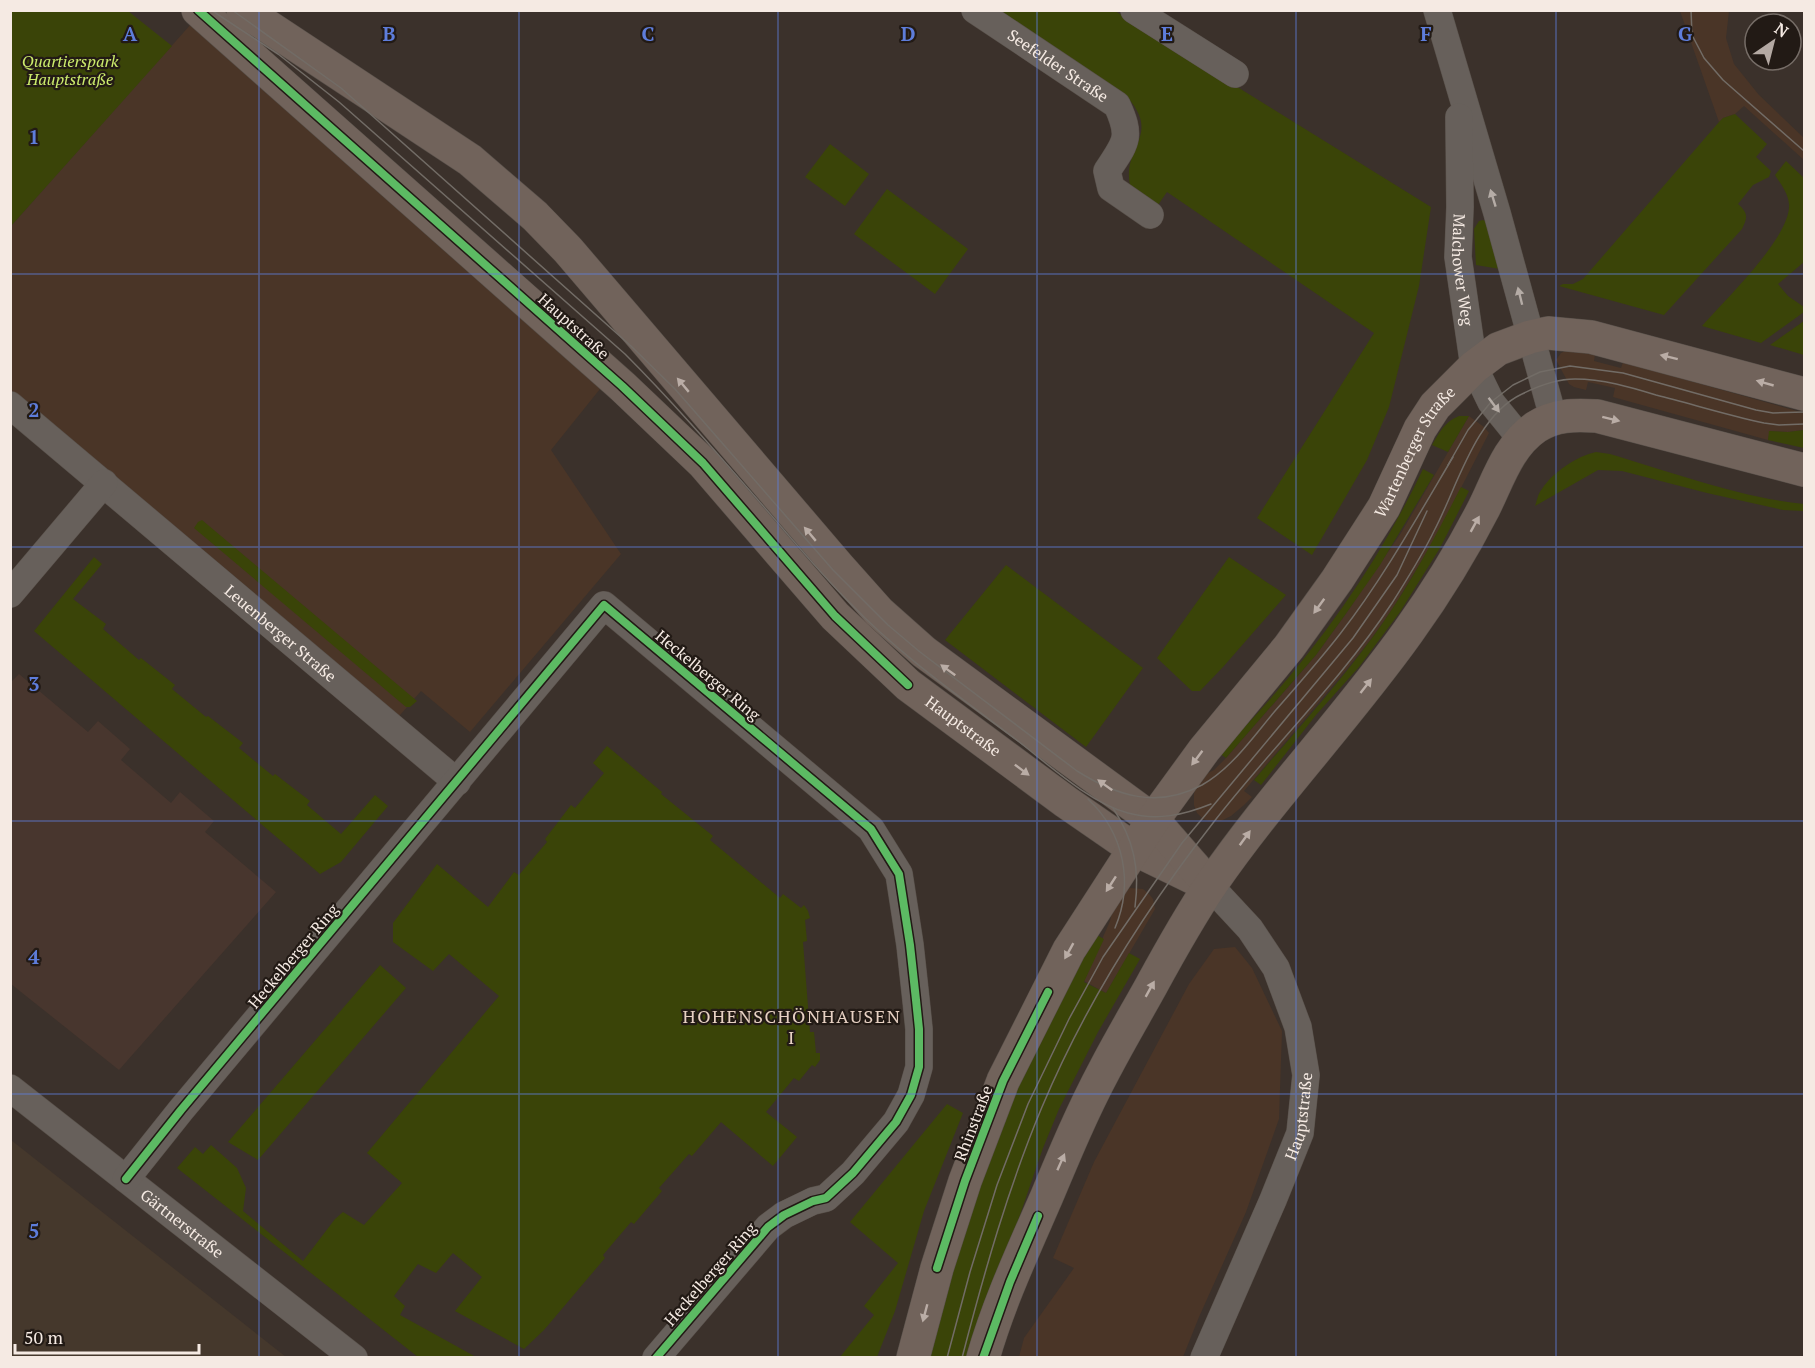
<svg xmlns="http://www.w3.org/2000/svg" width="1815" height="1368" viewBox="0 0 1815 1368" font-family="'PT Serif',serif">
  <style>
    .built { fill: #4a3527 }
    .industrial { fill: #45382c }
    .education { fill: #48362e }
    .green { fill: #3a4408 }
    .lines { fill: none; stroke-linecap: round; stroke-linejoin: round }
    .minor-casing { stroke: #58504a; stroke-width: 28 }
    .major-casing { stroke: #58504a; stroke-width: 34 }
    .minor { stroke: #67605b; stroke-width: 27 }
    .major { stroke: #71635b; stroke-width: 33 }
    .tram { stroke: #726c66; stroke-width: 1.5 }
    .cycleway-casing { stroke: #221a15; stroke-width: 11 }
    .cycleway { stroke: #5cba63; stroke-width: 8 }
    .oneway { fill: #b5aca6 }
    .oneway2 { fill: #baada6 }
    .grid { fill: none; stroke: #5e7ddb; stroke-width: 1.5; stroke-opacity: 0.55 }
    .labels { text-anchor: middle; stroke-width: 4.5; stroke-linejoin: round; paint-order: stroke }
    .park-label { font-size: 16px; font-style: italic; fill: #ccec6c; stroke: #221a15 }
    .street-label { font-size: 16px; fill: #f5eae3; stroke: #221a15 }
    .neighbourhood-label { font-size: 18px; letter-spacing: 1.5px; fill: #e7d1c3; stroke: #221a15 }
    .grid-label { font-size: 20px; text-anchor: middle; font-weight: bold; fill: #5e7ddb; stroke: #221a15; stroke-width: 4.5; stroke-linejoin: round; paint-order: stroke }
  </style>
  <rect width="100%" height="100%" fill="#3b312b"/>
  <g class="built">
    <polygon points="1680,11 1729,11 1726,38 1734,64 1759,95 1804,138 1804,160 1744,106 1735,114 1723,118 1719,122"/>
    <polygon points="192,23 604,384 551,450 621,554 470,732 421,691 394,722 11,396 11,226"/>
    <polygon points="1569,349 1595,354 1594,361 1621,368 1623,362 1804,413 1804,430 1788,432 1770,431 1768,440 1613,397 1615,388 1588,382 1586,390 1574,387 1569,384 1556,360 1561,353"/>
    <polygon points="1469,416 1484,427 1489,433 1437,535 1393,608 1371,639 1341,676 1244,791 1252,797 1244,805 1231,816 1221,821 1209,821 1203,819 1197,813 1194,805 1194,794 1198,778 1214,770 1226,758 1316,655 1345,615 1401,533"/>
    <polygon points="1130,888 1143,889 1149,894 1153,899 1155,909 1106,993 1084,981 1110,921 1116,896 1119,892"/>
    <polygon points="1235,947 1252,968 1282,1031 1279,1119 1246,1212 1199,1317 1183,1357 1019,1357 1024,1338 1074,1268 1053,1258 1094,1162 1189,984 1214,949"/>
  </g>
  <polygon class="industrial" points="10,1140 11,1140 286,1357 11,1357"/>
  <polygon class="education" points="19,674 88,732 98,721 130,749 121,760 171,803 180,792 214,821 205,832 276,892 119,1070 11,984 10,683"/>
  <g class="green">
    <polygon points="11,10 128,11 172,46 11,226"/>
    <path d="M993,11h122l316,196 -12,79 -30,121 -22,53 -55,95 -55,-37 117,-185 -207,-141 -9,13 -28,-20c-8,-38 31,-49 -2,-87z"/>
    <path d="M1735,114l32,30 -11,13 15,14 -2,6 -16,8 -15,19c10,9 10,13 4,25l-78,86 -105,-29 4,-2h10l10,-5 136,-157 4,-4z"/>
    <polygon points="830,144 869,174 845,206 805,177"/>
    <path d="M1786,161l18,17v84l-26,22 10,12 16,11v5l-43,31 -59,-17c21,-24 90,-90 87,-122 -1,-11 -9,-21 -14,-29z"/>
    <polygon points="887,189 968,249 935,294 854,234"/>
    <polygon points="1483,220 1487,222 1506,270 1476,265 1474,229 1479,221"/>
    <polygon points="1804,321 1804,355 1770,345"/>
    <path d="M1459,416h10l-21,36 -16,-7c8,-13 12,-23 27,-29z"/>
    <polygon points="1804,430 1804,448 1768,440 1769,431 1788,432"/>
    <path d="M1596,452l14,2c61,18 131,44 194,50v7l-21,-1 -76,-17 -85,-22 -24,-1 -63,36c2,-5 3,-13 7,-17 11,-17 35,-33 54,-37z"/>
    <path d="M1423,469l11,6 -54,90 -35,50 -29,40 -90,103 -7,-5c11,-12 24,-24 35,-36 68,-74 126,-157 169,-248z"/>
    <path d="M1461,487l8,4 -29,57 -40,64 -41,55 -43,48 -55,70 -7,-5c40,-47 82,-93 118,-142 35,-47 62,-99 89,-151z"/>
    <polygon points="202,520 417,701 410,707 406,707 194,528 198,522"/>
    <polygon points="94,557 102,564 73,599 106,624 103,629 139,660 141,658 175,685 172,689 206,717 208,716 243,743 239,748 273,776 275,774 310,801 307,805 341,834 375,795 388,806 341,862 320,874 34,631"/>
    <polygon points="1229,557 1286,595 1223,667 1200,691 1192,691 1157,658"/>
    <polygon points="1006,565 1143,668 1086,747 945,640"/>
    <polygon points="607,746 662,792 661,794 713,836 710,840 780,898 783,894 801,908 804,905 808,911 810,918 805,920 807,941 803,942 810,1032 814,1032 816,1053 820,1053 820,1060 815,1067 812,1065 799,1081 794,1078 766,1112 797,1137 773,1166 721,1122 692,1156 689,1154 659,1188 662,1191 634,1224 631,1222 603,1255 605,1258 544,1330 524,1349 455,1311 482,1277 453,1253 436,1273 418,1264 394,1296 405,1306 400,1315 476,1357 418,1357 177,1168 195,1147 203,1154 211,1145 237,1168 246,1188 243,1211 303,1261 335,1219 343,1212 364,1225 402,1183 367,1153 499,996 449,954 433,971 393,942 393,923 437,864 488,907 514,872 519,875 547,842 545,839 571,805 575,808 604,773 593,763"/>
    <polygon points="1093,933 1104,939 1084,982 1106,993 1129,953 1140,959 1098,1032 1059,1109 1043,1148 971,1357 929,1358 956,1256 1004,1116"/>
    <polygon points="380,965 406,988 258,1160 228,1142"/>
    <polygon points="947,1104 963,1113 924,1211 895,1311 877,1357 840,1357 874,1315 864,1306 898,1263 850,1222"/>
  </g>
  <g class="lines">
    <defs>
      <g id="minor">
        <path id="s1" d="M975,10l142,95c15,33 9,37 -10,66l4,17 39,27"/>
        <polyline points="1134,10 1235,74"/>
        <polyline points="1437,10 1497,213 1553,417"/>
        <path id="s2" d="M1459,117l1,90 -2,50 16,110 17,35 30,37"/>
        <path id="s3" d="M10,405l447,377"/>
        <polyline points="10,594 104,483"/>
        <path id="s4" d="M10,1088l344,270"/>
        <polyline points="126,1179 181,1110 604,605 871,829 899,874 910,945 916,1000 919,1029 919,1067 911,1095 896,1122 853,1173 826,1198 813,1201 784,1215 768,1227 656,1358"/>
        <path id="s5" d="M1204,1358l69,-158 27,-67 6,-58 -8,-48 -22,-59 -26,-39 -40,-43"/>
      </g>
      <g id="major">
        <path id="s6" d="M198,10l424,376 81,77 132,153 73,69 158,117 68,47 76,37"/>
        <polyline points="243,10 470,160 535,216 568,250 838,566 879,612 924,652 1153,820 1201,875"/>
        <path id="s7" d="M913,1358l24,-90 28,-87 38,-100 66,-131 84,-130 51,-70 85,-103 48,-67 47,-73 36,-78 15,-23 39,-39 24,-18 32,-12 18,-4 43,4 213,57"/>
        <path d="M983,1358c16,-56 41,-109 64,-162 18,-43 36,-86 58,-127 14,-27 30,-54 45,-81 19,-35 39,-71 62,-105 60,-87 134,-164 196,-251 28,-39 54,-81 76,-124 14,-28 24,-62 52,-81 20,-13 39,-12 61,-11l207,54"/>
      </g>
    </defs>
    <use href="#minor" class="minor-casing"/>
    <use href="#major" class="major-casing"/>
    <use href="#minor" class="minor"/>
    <use href="#major" class="major"/>
    <g class="tram">
      <path d="M211,10l67,44 61,48 286,252c51,51 98,106 146,161 26,30 51,60 79,88 50,52 110,94 168,138 31,24 72,62 110,72 29,8 56,2 83,-9"/>
      <path d="M232,10l109,78 290,258 44,43 158,181 55,55 32,27 157,119c40,25 80,38 125,14 30,-17 51,-48 73,-74 22,-25 44,-50 65,-77 42,-54 78,-118 113,-177"/>
      <polyline points="1691,10 1692,35 1704,58 1723,80 1804,151"/>
      <polyline points="1448,465 1468,430 1491,402 1513,385 1540,372 1570,366 1623,373 1756,410 1773,413 1804,412"/>
      <path d="M1088,799c36,34 46,84 27,129"/>
      <path d="M1113,808c21,32 27,61 22,99"/>
      <polyline points="947,1358 970,1272 997,1185 1028,1104 1069,1019 1103,957 1182,843 1353,638 1397,575 1427,511"/>
      <path d="M962,1358c22,-85 46,-170 80,-251 43,-102 103,-197 171,-284 58,-75 127,-141 179,-220 15,-24 30,-47 42,-72 23,-43 41,-115 88,-137 16,-8 35,-15 53,-15 28,0 55,8 81,16 36,9 71,20 108,28l15,2 25,-1"/>
    </g>
    <defs>
      <g id="cycleway">
        <polyline points="198,10 622,386 703,463 835,616 908,685"/>
        <polyline points="126,1179 181,1110 604,605 871,829 899,874 910,945 916,1000 919,1029 919,1067 911,1095 896,1122 853,1173 826,1198 813,1201 784,1215 768,1227 656,1358"/>
        <polyline points="937,1268 965,1181 1003,1081 1048,992"/>
        <polyline points="983,1358 1010,1282 1038,1216"/>
      </g>
    </defs>
    <use href="#cycleway" class="cycleway-casing"/>
    <use href="#cycleway" class="cycleway"/>
  </g>
  <defs><path id="oneway-solid" d="M-6-.8H1V-3.2L6.5 0L1 3.2V.8H-6Z" transform="scale(1.5)"/></defs>
  <g class="oneway">
    <use href="#oneway-solid" transform="translate(1493 198) rotate(-107)"/>
    <use href="#oneway-solid" transform="translate(1520 296) rotate(-104)"/>
    <use href="#oneway-solid" transform="translate(1494 405) rotate(53)"/>
  </g>
  <g class="oneway2">
    <use href="#oneway-solid" transform="translate(1669 357) rotate(-166)"/>
    <use href="#oneway-solid" transform="translate(1765 383) rotate(-164)"/>
    <use href="#oneway-solid" transform="translate(683 385) rotate(-130)"/>
    <use href="#oneway-solid" transform="translate(1611 419) rotate(14)"/>
    <use href="#oneway-solid" transform="translate(1475 524) rotate(-61)"/>
    <use href="#oneway-solid" transform="translate(810 534) rotate(-130)"/>
    <use href="#oneway-solid" transform="translate(1319 606) rotate(126)"/>
    <use href="#oneway-solid" transform="translate(948 670) rotate(-144)"/>
    <use href="#oneway-solid" transform="translate(1366 686) rotate(-52)"/>
    <use href="#oneway-solid" transform="translate(1197 758) rotate(127)"/>
    <use href="#oneway-solid" transform="translate(1022 770) rotate(37)"/>
    <use href="#oneway-solid" transform="translate(1105 785) rotate(-144)"/>
    <use href="#oneway-solid" transform="translate(1245 838) rotate(-54)"/>
    <use href="#oneway-solid" transform="translate(1111 884) rotate(123)"/>
    <use href="#oneway-solid" transform="translate(1069 951) rotate(119)"/>
    <use href="#oneway-solid" transform="translate(1150 989) rotate(-61)"/>
    <use href="#oneway-solid" transform="translate(1061 1162) rotate(-66)"/>
    <use href="#oneway-solid" transform="translate(925 1313) rotate(105)"/>
  </g>
  <path class="grid" d="M259,10v1348M519,10v1348M778,10v1348M1037,10v1348M1296,10v1348M1556,10v1348M10,274h1794M10,547h1794M10,821h1794M10,1094h1794"/>
  <g class="labels">
    <g class="park-label">
      <text x="70" y="67">Quartierspark<tspan x="70" dy="18">Hauptstraße</tspan></text>
    </g>
    <g class="street-label">
      <text dy="6" stroke="none"><textPath href="#s1" startOffset="100">Seefelder Straße</textPath></text>
      <text dy="6" stroke="none"><textPath href="#s2" startOffset="153">Malchower Weg</textPath></text>
      <text transform="translate(574 326) rotate(42)" y="6">Hauptstraße</text>
      <text dy="6" stroke="none"><textPath href="#s7" startOffset="1046">Wartenberger Straße</textPath></text>
      <text dy="6" stroke="none"><textPath href="#s3" startOffset="354">Leuenberger Straße</textPath></text>
      <text transform="translate(708 675) rotate(40)" y="6">Heckelberger Ring</text>
      <text dy="6" stroke="none"><textPath href="#s6" startOffset="1050">Hauptstraße</textPath></text>
      <text transform="translate(293 956) rotate(-50)" y="6">Heckelberger Ring</text>
      <text dy="6" stroke="none"><textPath href="#s5" startOffset="261">Hauptstraße</textPath></text>
      <text transform="translate(973 1123) rotate(-69)" y="6">Rhinstraße</text>
      <text dy="6" stroke="none"><textPath href="#s4" startOffset="219">Gärtnerstraße</textPath></text>
      <text transform="translate(710 1274) rotate(-49)" y="6">Heckelberger Ring</text>
    </g>
    <g class="neighbourhood-label">
      <text x="792" y="1023">HOHENSCHÖNHAUSEN<tspan x="792" dy="21">I</tspan></text>
    </g>
  </g>
  <g class="grid-label">
    <text x="130" y="41">A</text>
    <text x="389" y="41">B</text>
    <text x="648" y="41">C</text>
    <text x="908" y="41">D</text>
    <text x="1167" y="41">E</text>
    <text x="1426" y="41">F</text>
    <text x="1685" y="41">G</text>
    <text x="34" y="144">1</text>
    <text x="34" y="417">2</text>
    <text x="34" y="691">3</text>
    <text x="34" y="964">4</text>
    <text x="34" y="1238">5</text>
  </g>
  <rect width="1815" height="1368" fill="none" stroke="#f5eae3" stroke-width="24"/>
  <g transform="translate(1773 42) rotate(35)"><circle r="28" fill="#221a15" stroke="#766d67" stroke-width="1.5"/>
  <path d="M0-4.5L10 22L0 15L-10 22Z" fill="#b4a9a3"/>
  <text y="-9" font-size="16" font-weight="bold" text-anchor="middle" fill="#f5eae3">N</text>
  </g>
  <path d="M15 1344v9h184v-9" fill="none" stroke="#f5eae3" stroke-width="3"/>
  <text x="24" y="1344" font-size="18" fill="#f5eae3" stroke="#221a15" stroke-width="4.5" paint-order="stroke">50 m</text>
</svg>
